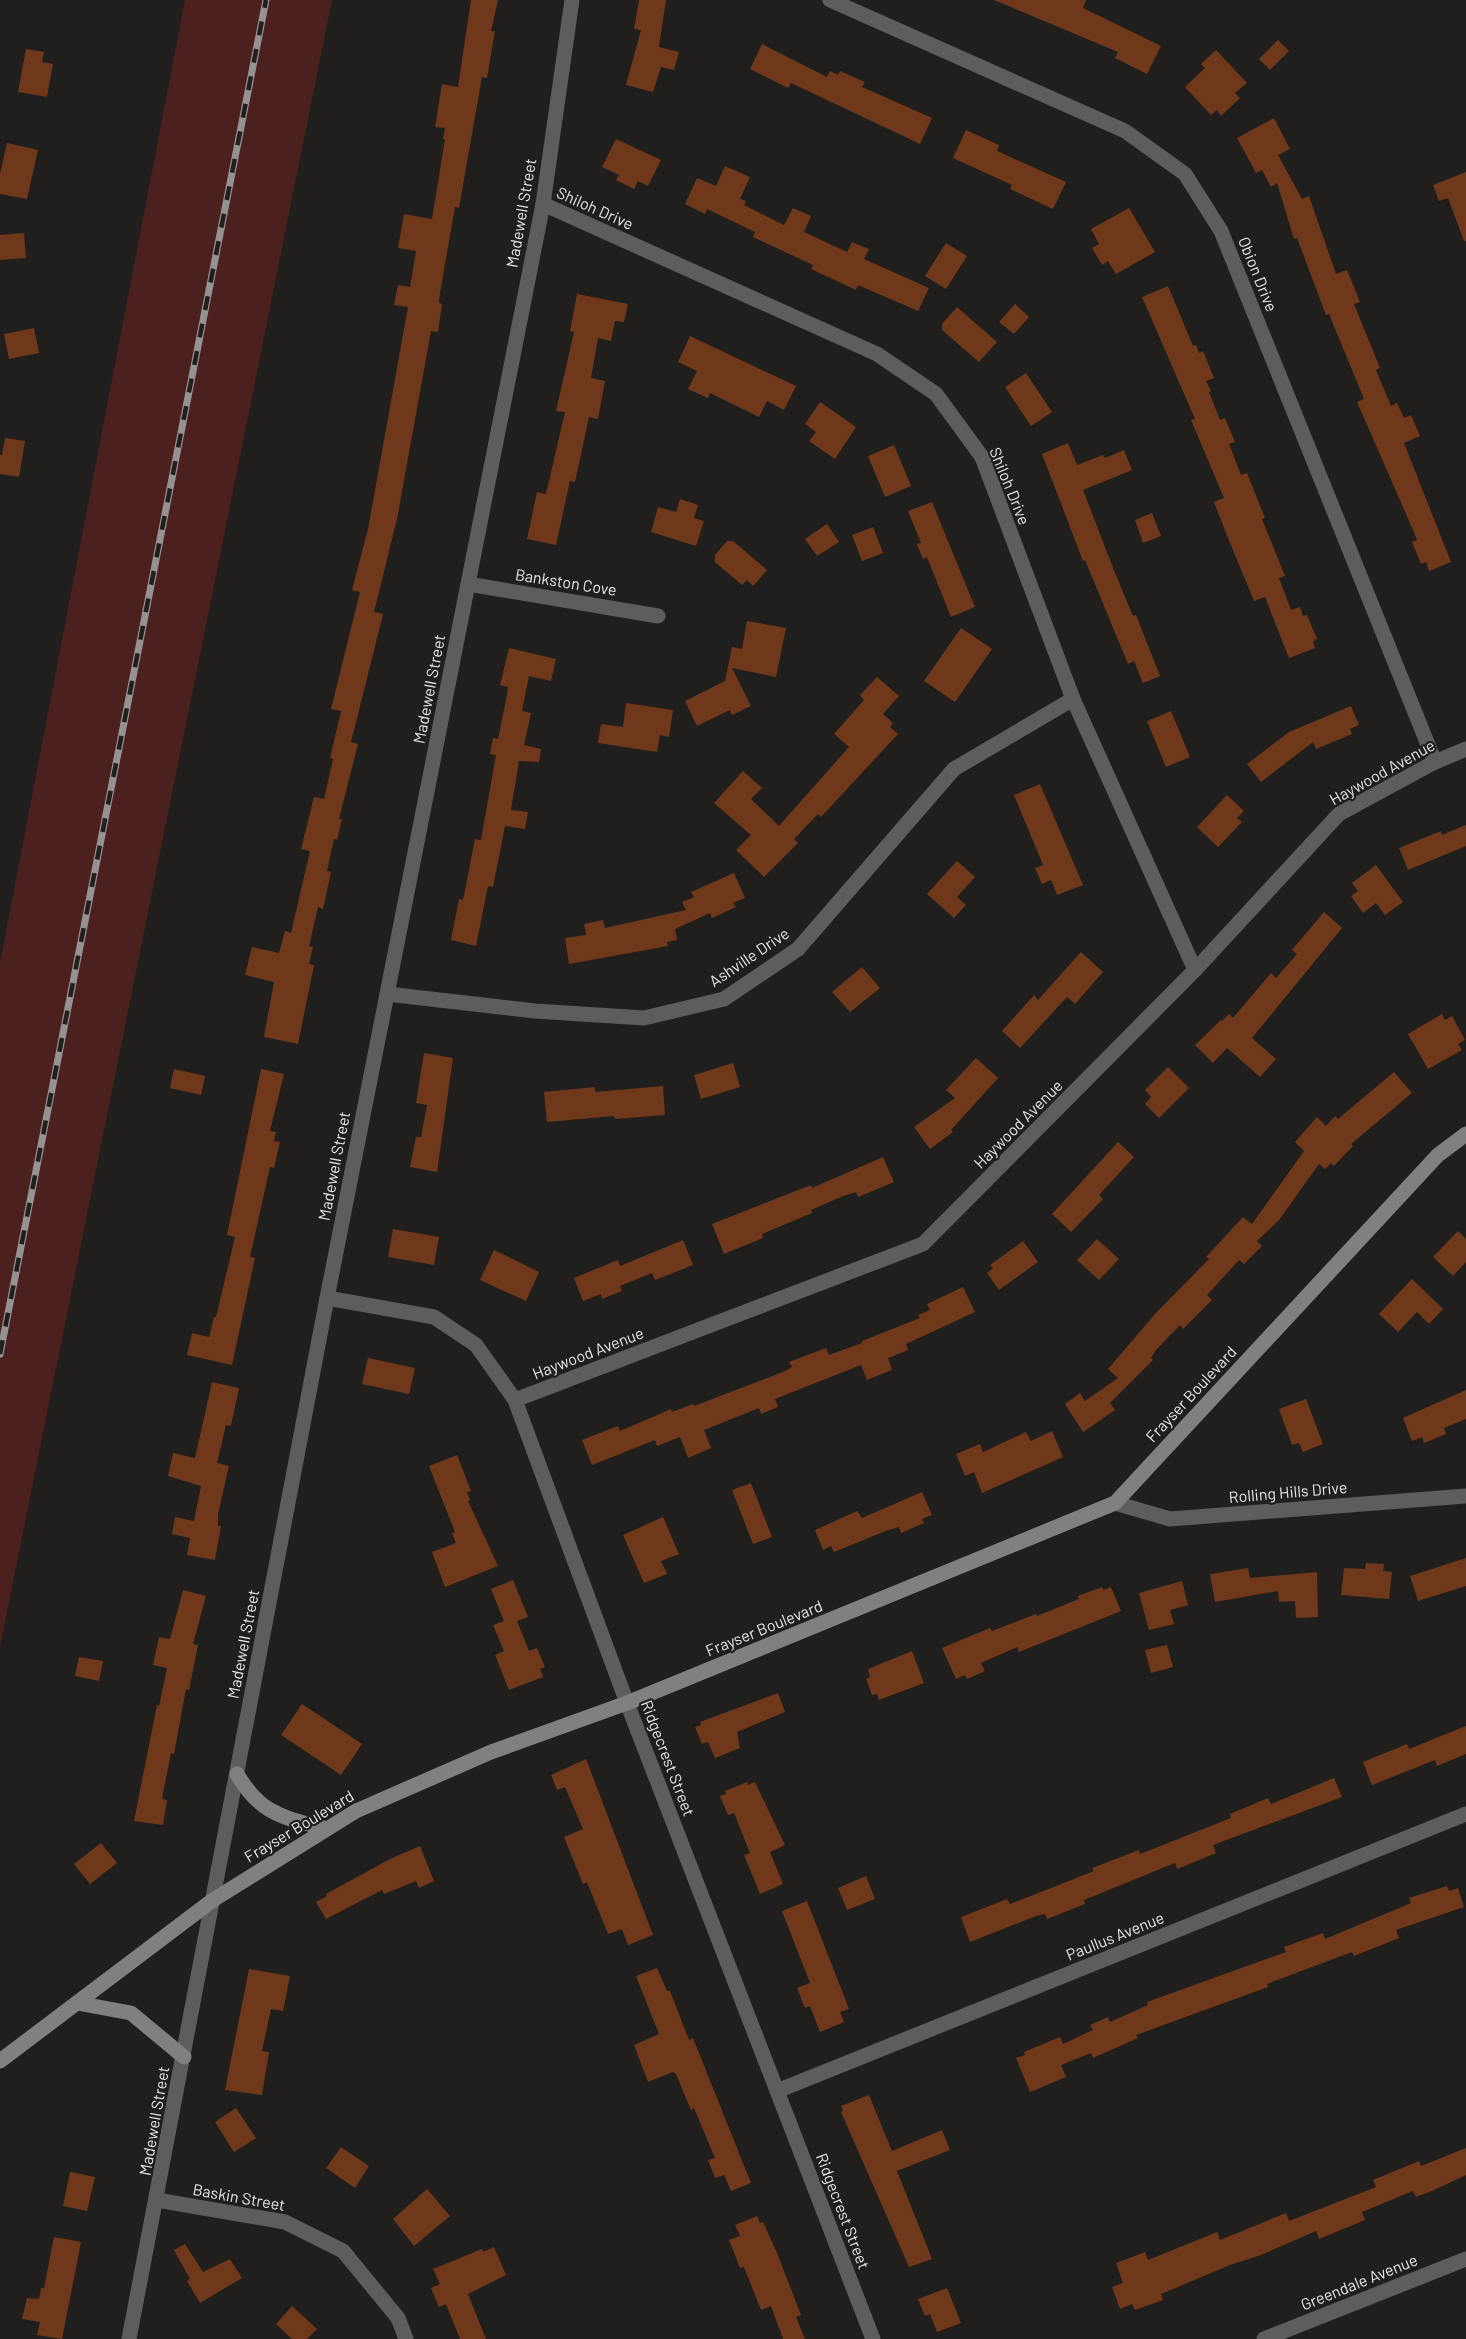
<svg xmlns="http://www.w3.org/2000/svg" width="1466" height="2339" viewBox="0 0 1466 2339" font-family="Barlow,sans-serif">
  <style>
    .green { fill: #4c201e }
    .building { fill: #6f381a }
    .lines { fill: none; stroke-linecap: round; stroke-linejoin: round }
    .minor { stroke: #5e5d5c; stroke-width: 15 }
    .secondary { stroke: #81807e; stroke-width: 15 }
    .rail-casing { stroke: #959392; stroke-width: 7 }
    .rail { stroke: #201f1d; stroke-width: 4.5; stroke-dasharray: 14; stroke-linecap: butt }
    .labels { text-anchor: middle; stroke-width: 4.5; stroke-linejoin: round; paint-order: stroke }
    .street-label { font-size: 16px; fill: #e7e5e4; stroke: #201f1d }
  </style>
  <rect width="100%" height="100%" fill="#201f1d"/>
  <polygon class="green" points="185,0 332,0 0,1646 0,963"/>
  <g class="building">
    <polygon points="471,0 498,0 491,31 495,31 487,78 482,77 459,208 455,207 440,293 439,303 442,304 438,332 431,331 397,519 374,612 383,614 351,742 358,744 339,819 342,819 337,840 334,839 327,871 331,872 323,909 318,907 309,946 313,947 309,964 314,965 298,1044 264,1037 274,982 245,975 252,947 279,953 285,931 291,933 310,851 301,849 314,797 324,799 333,759 330,758 341,711 331,709 360,592 352,590 368,529 408,307 394,305 398,285 410,287 416,251 398,248 404,214 432,219 445,139 443,139 445,128 435,127 442,84 458,87"/>
    <polygon points="639,0 666,0 659,47 679,52 674,70 661,67 653,92 626,85 641,30 634,29"/>
    <polygon points="994,0 1086,0 1083,8 1161,46 1147,74 1115,58 1118,52"/>
    <polygon points="1278,40 1289,51 1270,70 1259,59"/>
    <polygon points="762,44 827,77 830,71 838,75 840,71 865,82 862,87 932,118 920,144 791,83 788,88 750,69"/>
    <polygon points="26,49 44,52 42,62 53,64 47,97 18,92"/>
    <polygon points="1216,50 1247,83 1235,93 1240,98 1221,116 1217,110 1211,115 1185,87 1205,68 1201,64"/>
    <polygon points="1274,118 1290,149 1278,155 1302,199 1309,196 1336,274 1347,270 1360,302 1354,304 1380,368 1376,370 1391,406 1397,403 1404,418 1411,415 1420,436 1404,443 1451,562 1429,571 1426,562 1421,564 1412,542 1417,540 1413,530 1357,402 1364,399 1329,314 1326,315 1297,238 1294,239 1277,183 1271,187 1262,170 1256,173 1237,138"/>
    <polygon points="966,130 999,145 997,151 1066,182 1053,209 1010,189 1012,185 953,158"/>
    <polygon points="616,139 661,160 648,186 638,181 634,189 616,180 619,175 602,167"/>
    <polygon points="7,143 38,150 27,199 0,194 0,174"/>
    <polygon points="725,166 750,177 740,199 746,201 744,205 784,225 793,208 811,216 804,232 847,252 852,242 869,249 864,259 929,288 918,311 858,285 856,290 811,269 813,265 753,237 755,232 707,209 705,214 685,204 697,178 716,186"/>
    <polygon points="1466,172 1466,241 1464,241 1448,198 1439,201 1433,185"/>
    <polygon points="1129,208 1155,252 1116,274 1108,261 1102,265 1092,248 1099,244 1091,229"/>
    <polygon points="24,233 26,258 0,260 0,235"/>
    <polygon points="946,243 967,256 946,289 925,276"/>
    <polygon points="1168,286 1193,346 1196,345 1199,353 1203,351 1214,378 1206,381 1211,391 1209,392 1220,420 1225,418 1235,442 1229,444 1241,475 1247,473 1265,518 1262,519 1285,576 1279,578 1291,610 1300,607 1303,616 1307,615 1317,639 1313,641 1315,648 1289,658 1265,597 1254,601 1226,533 1214,502 1224,498 1191,420 1195,419 1142,297"/>
    <polygon points="577,294 628,304 624,322 615,321 611,341 598,338 591,378 605,381 598,419 589,417 575,482 570,481 556,545 527,539 537,492 546,494 565,412 556,411 574,332 570,331"/>
    <polygon points="1015,304 1029,317 1014,334 999,322"/>
    <polygon points="957,307 997,342 979,362 942,330 942,324"/>
    <polygon points="34,328 39,353 9,359 4,334"/>
    <polygon points="690,336 796,386 784,410 767,401 759,417 710,393 708,398 688,389 697,371 678,362"/>
    <polygon points="1026,373 1052,412 1031,426 1005,387"/>
    <polygon points="820,402 856,427 835,459 809,441 816,432 805,424"/>
    <polygon points="5,438 25,441 19,477 0,474 0,455 2,455"/>
    <polygon points="1068,443 1077,465 1103,455 1105,458 1124,450 1132,470 1083,490 1115,573 1133,616 1136,615 1160,676 1143,683 1134,661 1128,664 1085,560 1083,561 1042,454"/>
    <polygon points="894,445 911,486 885,497 868,456"/>
    <polygon points="680,499 698,505 694,518 704,521 696,546 651,532 658,507 676,512"/>
    <polygon points="932,502 975,607 951,617 927,557 923,559 917,544 921,543 908,511"/>
    <polygon points="1152,513 1161,536 1143,543 1135,520"/>
    <polygon points="827,524 839,542 817,556 805,539"/>
    <polygon points="873,527 883,553 862,561 852,535"/>
    <polygon points="727,541 733,541 767,570 753,586 747,580 742,585 715,562 715,555"/>
    <polygon points="747,621 786,628 776,677 732,668 751,706 732,715 730,710 697,726 685,701 725,681 732,647 742,649"/>
    <polygon points="961,628 992,649 955,702 924,681"/>
    <polygon points="509,648 556,659 551,681 529,676 522,711 531,713 524,745 541,749 539,762 519,761 511,810 528,812 525,829 505,826 493,887 488,886 476,946 451,940 459,899 463,900 475,839 481,840 496,755 490,754 493,738 498,739 507,695 508,687 500,685"/>
    <polygon points="877,677 899,696 883,714 893,723 890,727 898,734 821,817 818,814 794,839 798,843 764,877 736,850 751,835 714,803 743,771 762,788 751,799 779,826 849,747 834,734 864,700 860,695"/>
    <polygon points="626,703 673,710 669,737 660,735 657,752 598,743 601,724 623,727"/>
    <polygon points="1351,706 1359,725 1350,729 1352,734 1316,749 1313,742 1261,782 1247,764 1289,732"/>
    <polygon points="1171,711 1190,757 1166,767 1147,721"/>
    <polygon points="1040,784 1083,885 1057,895 1051,880 1042,884 1035,868 1043,865 1014,795"/>
    <polygon points="1227,795 1244,811 1237,818 1242,822 1218,847 1197,827"/>
    <polygon points="1466,825 1466,846 1408,870 1399,848 1441,831 1442,835"/>
    <polygon points="957,861 975,877 957,897 966,905 954,918 927,894"/>
    <polygon points="1376,865 1403,902 1385,915 1376,903 1363,913 1351,896 1358,891 1352,883"/>
    <polygon points="734,873 745,898 733,903 736,907 712,918 710,913 675,929 677,940 667,942 668,946 569,964 565,938 586,935 584,924 603,920 605,928 686,910 682,902 694,897 691,892"/>
    <polygon points="1324,912 1342,928 1252,1038 1276,1059 1260,1077 1227,1048 1213,1063 1195,1045 1221,1020 1222,1021 1229,1014 1233,1018 1271,973 1276,978 1297,954 1292,950"/>
    <polygon points="1081,952 1103,972 1075,1004 1067,997 1020,1048 1002,1031 1034,995 1038,1000"/>
    <polygon points="862,967 880,988 850,1012 832,992"/>
    <polygon points="1442,1014 1445,1020 1452,1016 1465,1040 1458,1044 1462,1050 1428,1069 1408,1034"/>
    <polygon points="424,1053 453,1058 437,1172 410,1167 416,1137 421,1137 427,1105 416,1103"/>
    <polygon points="976,1058 998,1078 951,1130 953,1132 930,1149 914,1127 955,1098 946,1090"/>
    <polygon points="733,1063 740,1087 701,1099 694,1075"/>
    <polygon points="1168,1067 1189,1088 1159,1118 1145,1104 1151,1097 1145,1090"/>
    <polygon points="174,1069 205,1076 201,1095 170,1088"/>
    <polygon points="261,1069 284,1074 270,1131 276,1132 274,1141 280,1142 274,1168 270,1167 250,1257 255,1258 232,1365 187,1355 192,1333 209,1337 214,1317 216,1317 235,1237 227,1235"/>
    <polygon points="1394,1072 1412,1093 1351,1144 1353,1146 1334,1166 1331,1163 1325,1169 1319,1164 1279,1220 1257,1241 1262,1246 1244,1264 1239,1260 1207,1295 1212,1300 1183,1329 1180,1325 1156,1350 1151,1358 1153,1360 1110,1403 1115,1410 1083,1432 1065,1404 1080,1393 1085,1401 1118,1378 1108,1369 1155,1314 1209,1259 1206,1257 1243,1217 1252,1224 1304,1151 1295,1142 1317,1117 1326,1126 1335,1116 1338,1119"/>
    <polygon points="663,1086 665,1115 615,1119 614,1116 547,1122 544,1092 595,1087 595,1092"/>
    <polygon points="1118,1142 1134,1157 1099,1195 1103,1199 1071,1232 1052,1214"/>
    <polygon points="883,1157 894,1182 858,1197 856,1192 843,1196 811,1210 812,1213 762,1234 763,1238 724,1254 712,1224 811,1185 812,1188"/>
    <polygon points="393,1229 439,1237 434,1265 388,1257"/>
    <polygon points="1458,1231 1466,1239 1466,1262 1453,1276 1433,1257"/>
    <polygon points="1097,1239 1119,1259 1099,1280 1077,1260"/>
    <polygon points="683,1240 693,1265 655,1280 652,1273 620,1286 622,1291 602,1299 601,1294 583,1301 574,1278 618,1260 620,1266"/>
    <polygon points="1023,1241 1038,1262 999,1290 987,1273 993,1268 990,1265"/>
    <polygon points="494,1250 539,1272 526,1301 480,1280"/>
    <polygon points="1412,1279 1443,1309 1429,1324 1417,1312 1398,1332 1379,1314"/>
    <polygon points="963,1287 975,1312 906,1344 908,1350 888,1358 892,1370 867,1380 861,1365 775,1399 778,1407 761,1414 759,1408 704,1430 711,1448 688,1458 680,1437 657,1446 655,1440 592,1465 582,1440 618,1426 620,1431 671,1409 672,1412 693,1404 694,1406 783,1372 792,1367 789,1362 826,1348 829,1355 862,1343 862,1341 920,1318 918,1315 930,1310 927,1304"/>
    <polygon points="368,1358 415,1368 409,1394 362,1384"/>
    <polygon points="212,1382 239,1388 231,1426 226,1425 217,1463 229,1466 218,1514 218,1526 221,1526 215,1560 187,1555 190,1538 172,1534 175,1517 194,1521 201,1486 168,1476 173,1453 195,1458"/>
    <polygon points="1466,1390 1466,1419 1444,1428 1446,1434 1424,1443 1422,1437 1412,1441 1403,1418"/>
    <polygon points="1306,1399 1323,1444 1303,1452 1299,1443 1292,1445 1279,1409"/>
    <polygon points="1052,1431 1063,1457 982,1493 974,1472 965,1476 956,1454 980,1444 983,1452 1026,1432 1031,1441"/>
    <polygon points="457,1455 471,1491 467,1492 470,1500 468,1501 498,1566 445,1587 432,1552 456,1543 452,1533 455,1532 429,1466"/>
    <polygon points="751,1483 772,1537 753,1544 732,1490"/>
    <polygon points="922,1492 932,1515 922,1519 924,1523 901,1533 899,1527 888,1530 834,1552 831,1546 823,1550 815,1530 857,1511 862,1518"/>
    <polygon points="663,1517 679,1554 661,1561 667,1574 644,1583 623,1535"/>
    <polygon points="1466,1558 1466,1586 1418,1601 1410,1576"/>
    <polygon points="1366,1563 1384,1564 1383,1571 1392,1572 1389,1599 1341,1595 1344,1568 1365,1569"/>
    <polygon points="1248,1568 1250,1578 1317,1572 1318,1617 1296,1618 1295,1601 1279,1602 1278,1591 1215,1602 1210,1574"/>
    <polygon points="513,1580 528,1617 517,1621 529,1651 537,1648 545,1667 540,1669 543,1677 509,1690 495,1655 504,1651 493,1625 504,1621 491,1589"/>
    <polygon points="1182,1581 1188,1605 1170,1610 1174,1624 1149,1630 1139,1593"/>
    <polygon points="1102,1587 1103,1590 1111,1587 1121,1611 1019,1652 1017,1647 981,1663 985,1671 967,1679 965,1675 956,1679 942,1648 990,1628 992,1631 1036,1614 1037,1616 1079,1599 1078,1596"/>
    <polygon points="183,1590 206,1596 193,1644 198,1645 189,1690 186,1689 174,1754 171,1753 162,1799 167,1800 163,1825 134,1821 157,1705 159,1706 167,1668 153,1665 159,1637 170,1639"/>
    <polygon points="1167,1645 1173,1667 1151,1673 1145,1650"/>
    <polygon points="912,1651 924,1683 879,1700 877,1694 872,1695 866,1679 870,1677 868,1669"/>
    <polygon points="79,1657 103,1661 99,1681 75,1676"/>
    <polygon points="778,1693 785,1712 737,1732 740,1748 715,1758 708,1742 702,1744 695,1727 701,1725 700,1722"/>
    <polygon points="302,1704 362,1744 341,1775 281,1735"/>
    <polygon points="1466,1726 1466,1754 1437,1766 1435,1760 1372,1785 1363,1762 1407,1744 1409,1749"/>
    <polygon points="586,1759 653,1935 628,1945 622,1929 608,1934 587,1882 583,1884 564,1837 583,1829 565,1787 557,1790 551,1775"/>
    <polygon points="1334,1778 1342,1797 1213,1845 1216,1853 1177,1869 1175,1863 1084,1900 1085,1904 1047,1919 1045,1914 1036,1916 970,1942 961,1917 1007,1899 1010,1904 1094,1871 1092,1868 1139,1850 1140,1854 1231,1818 1230,1814 1268,1798 1271,1804"/>
    <polygon points="747,1782 748,1785 755,1782 785,1845 770,1852 783,1884 760,1894 744,1855 750,1853 734,1813 728,1815 720,1796 726,1794 725,1791"/>
    <polygon points="101,1843 117,1863 90,1884 74,1864"/>
    <polygon points="420,1846 434,1881 419,1888 416,1881 384,1894 382,1890 326,1919 316,1902 327,1896 326,1894 390,1859"/>
    <polygon points="866,1876 875,1899 847,1910 838,1888"/>
    <polygon points="1447,1886 1449,1891 1458,1888 1464,1907 1396,1930 1399,1938 1354,1956 1352,1952 1267,1984 1268,1987 1136,2035 1138,2038 1093,2058 1091,2053 1061,2065 1066,2077 1030,2092 1016,2058 1025,2055 1024,2052 1060,2037 1063,2044 1093,2030 1090,2025 1108,2017 1110,2022 1148,2005 1147,2002 1286,1952 1284,1947 1323,1933 1325,1939 1411,1903 1409,1898"/>
    <polygon points="807,1901 849,2009 840,2012 844,2022 820,2032 810,2006 805,2008 797,1988 810,1983 782,1911"/>
    <polygon points="657,1968 667,1991 670,1991 689,2040 693,2038 751,2183 731,2191 724,2175 715,2178 708,2160 715,2158 694,2108 691,2110 676,2074 673,2072 648,2082 634,2045 659,2034 636,1976"/>
    <polygon points="249,1969 290,1976 283,2011 271,2009 262,2051 269,2052 262,2095 225,2090"/>
    <polygon points="869,2095 892,2151 942,2130 950,2150 897,2171 932,2259 909,2267 841,2112 843,2111 841,2106"/>
    <polygon points="236,2108 256,2138 234,2152 215,2122"/>
    <polygon points="341,2147 369,2166 355,2188 326,2168"/>
    <polygon points="1466,2148 1466,2175 1432,2191 1416,2197 1413,2191 1362,2212 1365,2220 1319,2239 1316,2231 1261,2255 1230,2265 1161,2294 1163,2300 1135,2310 1132,2304 1120,2309 1112,2287 1123,2283 1116,2263 1145,2252 1148,2260 1217,2232 1220,2240 1286,2213 1289,2221 1376,2187 1373,2180 1419,2161 1421,2166"/>
    <polygon points="70,2172 95,2177 87,2211 63,2206"/>
    <polygon points="427,2189 450,2216 414,2246 393,2219"/>
    <polygon points="757,2216 760,2223 763,2222 777,2253 801,2315 796,2317 805,2339 783,2339 771,2306 761,2310 744,2267 740,2268 729,2240 740,2236 735,2225"/>
    <polygon points="54,2237 81,2242 62,2339 37,2335 40,2322 22,2319 27,2298 39,2299 41,2288 44,2288"/>
    <polygon points="185,2244 203,2272 230,2259 242,2278 200,2303 187,2281 190,2279 174,2250"/>
    <polygon points="494,2247 506,2275 468,2294 486,2339 460,2339 446,2304 439,2307 431,2288 440,2284 433,2269 482,2249 483,2252"/>
    <polygon points="947,2288 961,2323 937,2332 930,2314 925,2316 918,2299"/>
    <polygon points="292,2306 317,2329 307,2339 292,2339 276,2324"/>
  </g>
  <g class="lines">
    <g class="minor">
      <polyline points="830,0 1125,131 1185,174 1221,231 1435,762"/>
      <polyline points="543,204 877,354 936,394 982,457 1073,699 1195,970"/>
      <polyline points="468,584 658,616"/>
      <polyline points="387,994 535,1011 644,1018 724,999 798,949 954,769 1073,699"/>
      <polyline points="327,1298 434,1317 476,1345 515,1400 627,1703 873,2339"/>
      <polyline points="515,1400 923,1244 1195,970 1339,814 1435,762 1466,749"/>
      <polyline points="1115,1503 1170,1519 1466,1496"/>
      <polyline points="777,2091 1466,1814"/>
      <polyline points="157,2200 285,2222 343,2251 398,2318 406,2339"/>
      <polyline points="129,2339 327,1298 543,204 572,0"/>
      <polyline points="1264,2339 1466,2259"/>
    </g>
    <g class="secondary">
      <path d="M237,1774c24,41 46,43 89,55"/>
      <polyline points="77,2003 131,2013 184,2057"/>
      <polyline points="0,2061 213,1900 356,1811 491,1752 627,1703 1115,1503 1438,1155 1466,1134"/>
    </g>
    <defs>
      <polyline id="rail" points="0,1354 266,0"/>
    </defs>
    <use href="#rail" class="rail-casing"/>
    <use href="#rail" class="rail"/>
  </g>
  <g class="labels">
    <g class="street-label">
      <text transform="translate(595 208) rotate(24)" y="6">Shiloh Drive</text>
      <text transform="translate(521 213) rotate(-80)" y="6">Madewell Street</text>
      <text transform="translate(1258 274) rotate(68)" y="6">Obion Drive</text>
      <text transform="translate(1010 486) rotate(68)" y="6">Shiloh Drive</text>
      <text transform="translate(566 582) rotate(9)" y="6">Bankston Cove</text>
      <text transform="translate(429 689) rotate(-79)" y="6">Madewell Street</text>
      <text transform="translate(1382 772) rotate(-29)" y="6">Haywood Avenue</text>
      <text transform="translate(749 957) rotate(-34)" y="6">Ashville Drive</text>
      <text transform="translate(1018 1124) rotate(-45)" y="6">Haywood Avenue</text>
      <text transform="translate(334 1166) rotate(-79)" y="6">Madewell Street</text>
      <text transform="translate(588 1353) rotate(-21)" y="6">Haywood Avenue</text>
      <text transform="translate(1191 1394) rotate(-47)" y="6">Frayser Boulevard</text>
      <text transform="translate(1288 1492) rotate(-5)" y="6">Rolling Hills Drive</text>
      <text transform="translate(764 1628) rotate(-22)" y="6">Frayser Boulevard</text>
      <text transform="translate(243 1644) rotate(-79)" y="6">Madewell Street</text>
      <text transform="translate(668 1758) rotate(69)" y="6">Ridgecrest Street</text>
      <text transform="translate(299 1826) rotate(-31)" y="6">Frayser Boulevard</text>
      <text transform="translate(1115 1936) rotate(-22)" y="6">Paullus Avenue</text>
      <text transform="translate(154 2121) rotate(-80)" y="6">Madewell Street</text>
      <text transform="translate(239 2197) rotate(10)" y="6">Baskin Street</text>
      <text transform="translate(843 2211) rotate(69)" y="6">Ridgecrest Street</text>
      <text transform="translate(1359 2282) rotate(-22)" y="6">Greendale Avenue</text>
    </g>
  </g>
</svg>
